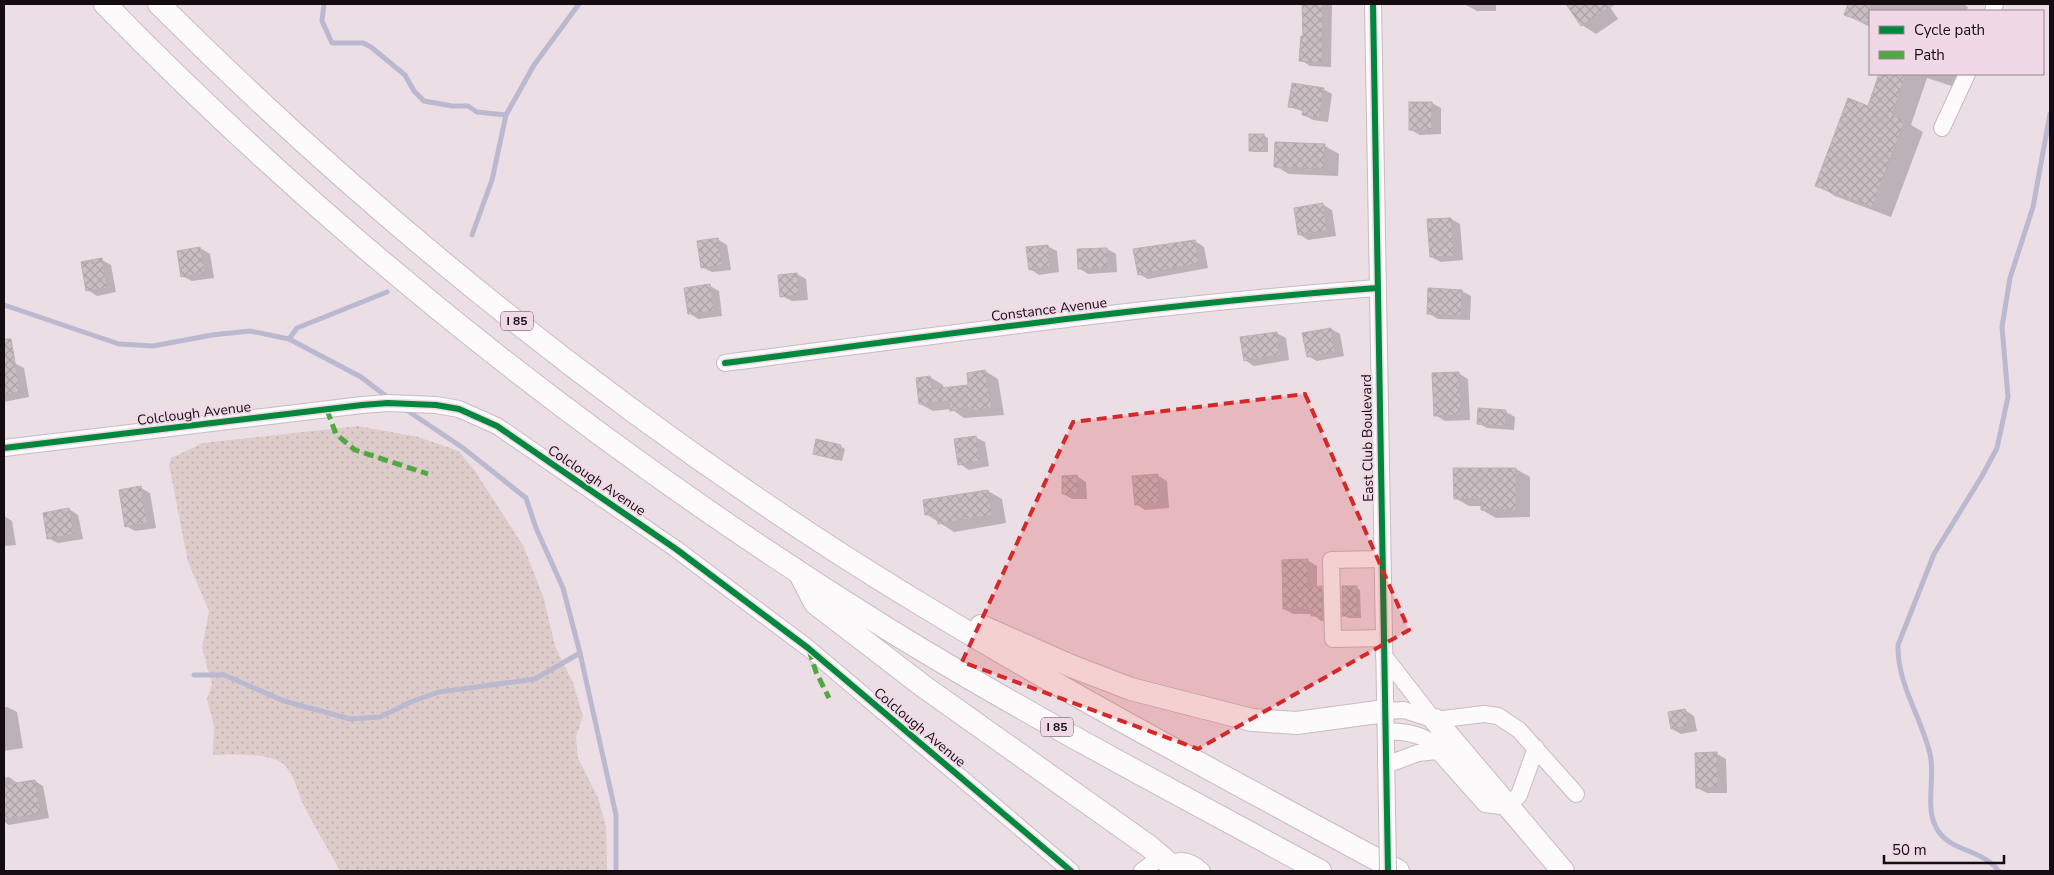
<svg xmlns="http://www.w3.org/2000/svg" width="2054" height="875" viewBox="0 0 2054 875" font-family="'Nunito Sans',sans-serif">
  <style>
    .grass { fill: url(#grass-dots) }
    .shadow { fill: #0003 }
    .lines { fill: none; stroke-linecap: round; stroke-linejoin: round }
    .stream { stroke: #bbb9d0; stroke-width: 5 }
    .building { fill: url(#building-cross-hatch); stroke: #bcb0b4 }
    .minor-casing { stroke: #c7bcc2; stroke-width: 18 }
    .highway-casing { stroke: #c7bcc2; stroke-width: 24 }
    .minor { stroke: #fcfafb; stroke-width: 16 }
    .highway { stroke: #fcfafb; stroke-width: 22 }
    .minor-bridge-casing { stroke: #c7bcc2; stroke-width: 18; stroke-linecap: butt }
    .minor-bridge { stroke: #fcfafb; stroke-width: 16 }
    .quiet { stroke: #51a842; stroke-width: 5; stroke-dasharray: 10 5; stroke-linecap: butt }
    .cycleway-casing { stroke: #f1d8e6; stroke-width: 9 }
    .cycleway { stroke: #00873e; stroke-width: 6 }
    .marked { fill: #d62828; fill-opacity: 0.2; stroke: #d62828; stroke-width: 4; stroke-dasharray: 10 6; stroke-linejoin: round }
    .labels { text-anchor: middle; stroke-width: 4; stroke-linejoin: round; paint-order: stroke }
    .shield { fill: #f1d8e6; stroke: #564951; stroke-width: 1 }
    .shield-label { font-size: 12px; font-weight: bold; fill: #140c11 }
    .street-label { font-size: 14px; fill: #140c11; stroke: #f1d8e6 }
  </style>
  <defs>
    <pattern id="grass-dots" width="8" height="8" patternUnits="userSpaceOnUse" patternTransform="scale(1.25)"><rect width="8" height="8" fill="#decccb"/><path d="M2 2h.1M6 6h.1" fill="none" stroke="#beaead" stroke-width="1.8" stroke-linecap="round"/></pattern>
    <pattern id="building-cross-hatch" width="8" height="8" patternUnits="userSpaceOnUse" patternTransform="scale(1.25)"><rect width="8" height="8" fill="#c9bec1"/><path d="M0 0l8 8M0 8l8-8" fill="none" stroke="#aca2a5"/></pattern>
  </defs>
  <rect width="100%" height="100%" fill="#ebdee5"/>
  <path class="grass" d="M358,426l60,11 41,14 16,20 49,76 20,52 11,47 18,37 10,33 -7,21 2,21 20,40 8,29 1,44h-267c-12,-23 -26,-45 -37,-67 -6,-13 -9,-32 -21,-41 -14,-10 -52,-9 -69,-8l1,-29 -7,-27 5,-15 -10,-36 7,-37 -21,-49 -19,-97 2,-7 32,-15z"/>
  <g class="shadow">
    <polygon points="1303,4 1332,4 1331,67 1310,66 1301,60 1304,38"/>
    <polygon points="1464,4 1496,4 1496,11 1477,11"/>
    <polygon points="1568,4 1608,4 1618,19 1596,34 1582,25"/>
    <polygon points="1849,4 1963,4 1968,7 1967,11 1870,11 1870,27 1845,14"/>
    <polygon points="1880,74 1960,74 1955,87 1927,78 1911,125 1923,132 1891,217 1835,196 1817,185 1869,107"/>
    <polygon points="1323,89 1332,94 1328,122 1313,120 1304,115 1304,112 1289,106"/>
    <polygon points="1432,103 1441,108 1441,134 1420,135 1411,130"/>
    <polygon points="1264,136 1268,138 1268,152 1254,152 1250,150"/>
    <polygon points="1276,143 1325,146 1339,154 1338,176 1289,174 1275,166"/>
    <polygon points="1322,204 1332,210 1336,236 1308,240 1299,234"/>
    <polygon points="1451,219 1460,224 1463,260 1441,262 1431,257"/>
    <polygon points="717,239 727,245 731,270 712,272 702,267"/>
    <polygon points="1195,241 1204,247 1208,268 1148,279 1139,274"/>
    <polygon points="1047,246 1057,251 1059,272 1039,275 1030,269"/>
    <polygon points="200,248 210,254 214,278 192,281 182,276"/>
    <polygon points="1107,249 1116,254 1117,272 1088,274 1079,268"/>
    <polygon points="102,260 111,265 116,292 97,296 88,290"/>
    <polygon points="797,274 806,279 808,300 792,301 782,296"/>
    <polygon points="710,286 719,291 722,316 698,319 689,313"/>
    <polygon points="1462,291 1471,296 1470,320 1438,319 1428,313"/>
    <polygon points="1331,329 1340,334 1344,356 1317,361 1308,356"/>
    <polygon points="1276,333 1286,338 1289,360 1254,366 1245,360"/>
    <polygon points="14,363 24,368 29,397 4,402 4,365"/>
    <polygon points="985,371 998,379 1004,415 964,418 951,409 933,411 920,404 930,377 943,385 944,389 970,386"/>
    <polygon points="1458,373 1468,379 1470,420 1445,421 1435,415"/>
    <polygon points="1506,412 1515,417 1514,430 1487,428 1478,423"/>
    <polygon points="975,437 985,442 989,466 969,470 960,464"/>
    <polygon points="840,446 845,449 842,461 815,454"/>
    <polygon points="1516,469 1530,477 1530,517 1496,518 1482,510 1482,506 1469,506 1455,498"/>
    <polygon points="1157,475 1167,481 1169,508 1145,510 1136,504"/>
    <polygon points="1077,476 1086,482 1087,499 1072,499 1063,494"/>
    <polygon points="141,488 150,493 156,528 135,531 126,526"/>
    <polygon points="988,491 1002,499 1006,523 954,532 926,514"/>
    <polygon points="69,509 78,515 83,539 58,543 48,538"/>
    <polygon points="4,516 12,521 16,545 4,546"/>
    <polygon points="1307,560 1317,566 1317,588 1330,593 1331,621 1321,621 1312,614 1293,614 1284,609"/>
    <polygon points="1356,587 1360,590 1361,618 1348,618 1344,615"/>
    <polygon points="4,707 7,707 17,712 23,748 4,751"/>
    <polygon points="1685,710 1694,716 1697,731 1681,734 1672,729"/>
    <polygon points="1717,754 1726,759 1727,793 1707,793 1697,788"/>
    <polygon points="9,777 18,784 35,781 43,786 49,818 9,825 4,822 4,778"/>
  </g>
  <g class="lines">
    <g class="stream">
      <polyline points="324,4 322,21 332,43 363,43 371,47 405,75 414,91 424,101 452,106 468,106 477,112 506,115"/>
      <polyline points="472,235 492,180 506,115 534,65 579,4"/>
      <polyline points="4,305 119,344 153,346 212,335 250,331 289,339 361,377 390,399"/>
      <polyline points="289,339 297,328 387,292"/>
      <polyline points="405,409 463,448 526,498 536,528 563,588 580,653 616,815 616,871"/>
      <polyline points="194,675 224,675 284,701 350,719 380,717 413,701 439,692 535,679 580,653"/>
      <path d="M1999,871c-3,-3 -7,-8 -11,-10 -15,-11 -38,-13 -49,-29 -16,-21 -3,-54 -9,-78 -9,-38 -33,-70 -32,-109l36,-91 48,-78 15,-28 11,-51 -6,-70 8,-49 23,-71 17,-93"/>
    </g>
  </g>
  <g class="building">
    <polygon points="1302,4 1323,4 1322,63 1299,61 1301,36 1303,36"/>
    <polygon points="1566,4 1615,4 1581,26"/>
    <polygon points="1848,4 1870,4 1870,24 1844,15"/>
    <polygon points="1879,74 1906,74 1892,115 1905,120 1872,207 1815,186 1848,98 1868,106"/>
    <polygon points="1292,83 1324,88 1319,118 1302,115 1303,109 1288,107"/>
    <rect x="1409" y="102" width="23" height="28"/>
    <rect x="1249" y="134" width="15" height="17"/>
    <polygon points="1275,142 1325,144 1324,169 1274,167"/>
    <polygon points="1323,203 1327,231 1298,235 1294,208"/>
    <polygon points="1451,218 1454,256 1430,257 1427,219"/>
    <polygon points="718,238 722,265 701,268 697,241"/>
    <polygon points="1195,240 1199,263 1138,275 1133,249"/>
    <polygon points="1048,245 1050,268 1029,270 1026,247"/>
    <polygon points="200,247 205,273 181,277 177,251"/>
    <polygon points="1107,248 1108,268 1078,269 1077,249"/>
    <polygon points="102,258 107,288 86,291 81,262"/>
    <polygon points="797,273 799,295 780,297 778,275"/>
    <polygon points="710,284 714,311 688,314 684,288"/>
    <polygon points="1428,288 1462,290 1461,316 1427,314"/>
    <polygon points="1331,328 1335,352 1307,357 1302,333"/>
    <polygon points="1277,332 1280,355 1244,361 1240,337"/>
    <polygon points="4,339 11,339 20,392 4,395"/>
    <polygon points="985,370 992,408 973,411 972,408 950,411 949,401 919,404 916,378 930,376 932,389 968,385 967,373"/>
    <polygon points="1459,372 1461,415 1434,416 1432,373"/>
    <polygon points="1478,408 1506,410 1505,426 1477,424"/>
    <polygon points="976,436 980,461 958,465 954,439"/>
    <polygon points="816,439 841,445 838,460 813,454"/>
    <polygon points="1453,468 1516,468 1516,510 1481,510 1481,499 1454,499"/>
    <polygon points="1158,474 1160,503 1135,505 1132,476"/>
    <polygon points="1077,475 1078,494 1062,494 1062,476"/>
    <polygon points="141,486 147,523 125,527 119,490"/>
    <polygon points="988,490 992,515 938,524 937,513 925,515 923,500"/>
    <polygon points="69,508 74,534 47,539 43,513"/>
    <polygon points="1308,559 1308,587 1322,586 1322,616 1311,616 1311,609 1283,609 1282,560"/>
    <rect x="1342" y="586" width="15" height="30"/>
    <polygon points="1685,709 1688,726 1671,729 1668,712"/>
    <polygon points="1717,752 1718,788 1696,788 1695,753"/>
    <polygon points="35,780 41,813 4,820 4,785"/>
  </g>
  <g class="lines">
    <defs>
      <g id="minor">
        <polyline points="1373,4 1387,811"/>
        <polyline points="1993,11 1995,4"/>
        <polyline points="1942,128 1967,74"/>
        <path d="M725,363c217,-28 434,-59 652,-75"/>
        <polyline points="4,448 362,405 388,403 436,405 459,409 497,426 676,549 808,648 1071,871"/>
        <polyline points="1382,559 1331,560 1333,639 1384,638"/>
        <polyline points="1384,656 1433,719"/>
        <polyline points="1385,711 1404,710 1435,720 1484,714 1498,716 1519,730 1576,794"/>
        <path d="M1386,731c16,1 29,1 43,10l56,63 23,3 11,-12 17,-47"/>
        <polyline points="1386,765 1418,753 1437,751"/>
        <path d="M1171,865c11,-8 22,-2 31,6"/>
        <polyline points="1142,871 1161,857"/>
      </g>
      <g id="highway">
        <path d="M105,4c233,239 497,447 781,624 141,87 289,164 434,243"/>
        <path d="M159,4c205,205 432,388 675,546 182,117 374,218 564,321"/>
        <polyline points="800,574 815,603 923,686 1150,847 1178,871"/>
        <polyline points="981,626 1071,666 1131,689 1252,720 1297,723 1385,711"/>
        <polyline points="1435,720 1563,871"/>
      </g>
    </defs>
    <use href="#minor" class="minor-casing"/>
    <use href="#highway" class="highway-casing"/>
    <use href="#minor" class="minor"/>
    <use href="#highway" class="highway"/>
    <defs>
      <polyline id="minor-bridge" points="1387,811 1388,871"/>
    </defs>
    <use href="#minor-bridge" class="minor-bridge-casing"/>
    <use href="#minor-bridge" class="minor-bridge"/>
    <g class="quiet">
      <polyline points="327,410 336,434 355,450 428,474"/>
      <polyline points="809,650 816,672 829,698"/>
    </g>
    <defs>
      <g id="cycleway">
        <polyline points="1373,4 1388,871"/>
        <path d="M725,363c217,-28 434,-59 652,-75"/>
        <polyline points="4,448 362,405 388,403 436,405 459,409 497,426 676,549 808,648 1071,871"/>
      </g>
    </defs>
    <use href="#cycleway" class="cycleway-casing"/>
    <use href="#cycleway" class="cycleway"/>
  </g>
  <path class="marked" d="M1305,394l104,236 -211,119 -236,-87 111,-240z"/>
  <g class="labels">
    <g class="shield">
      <rect x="501" y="311.5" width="32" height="19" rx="4"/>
      <rect x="1041" y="717.5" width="32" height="19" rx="4"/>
    </g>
    <g class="shield-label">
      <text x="517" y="325">I 85</text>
      <text x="1057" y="731">I 85</text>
    </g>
    <g class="street-label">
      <text transform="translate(1049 309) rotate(-7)" y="5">Constance Avenue</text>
      <text transform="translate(194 413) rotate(-7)" y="5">Colclough Avenue</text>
      <text transform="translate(1367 438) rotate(-91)" y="5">East Club Boulevard</text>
      <text transform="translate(597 480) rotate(34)" y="5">Colclough Avenue</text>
      <text transform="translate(920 727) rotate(40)" y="5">Colclough Avenue</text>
    </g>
  </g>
  <rect width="2054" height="875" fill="none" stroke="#140c11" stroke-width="10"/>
  <rect x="1869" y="10" width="175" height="65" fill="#f1d8e6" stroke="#998691"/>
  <rect x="1879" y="26" width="25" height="8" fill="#00873e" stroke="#998691"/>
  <text x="1914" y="35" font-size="15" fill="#140c11">Cycle path</text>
  <rect x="1879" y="51" width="25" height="8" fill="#51a842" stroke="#998691"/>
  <text x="1914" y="60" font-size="15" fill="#140c11">Path</text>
  <path d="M1884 855v8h120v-8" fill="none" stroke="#140c11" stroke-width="2.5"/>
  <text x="1892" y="855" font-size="15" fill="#140c11" stroke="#f1d8e6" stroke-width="4" paint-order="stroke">50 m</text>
</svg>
